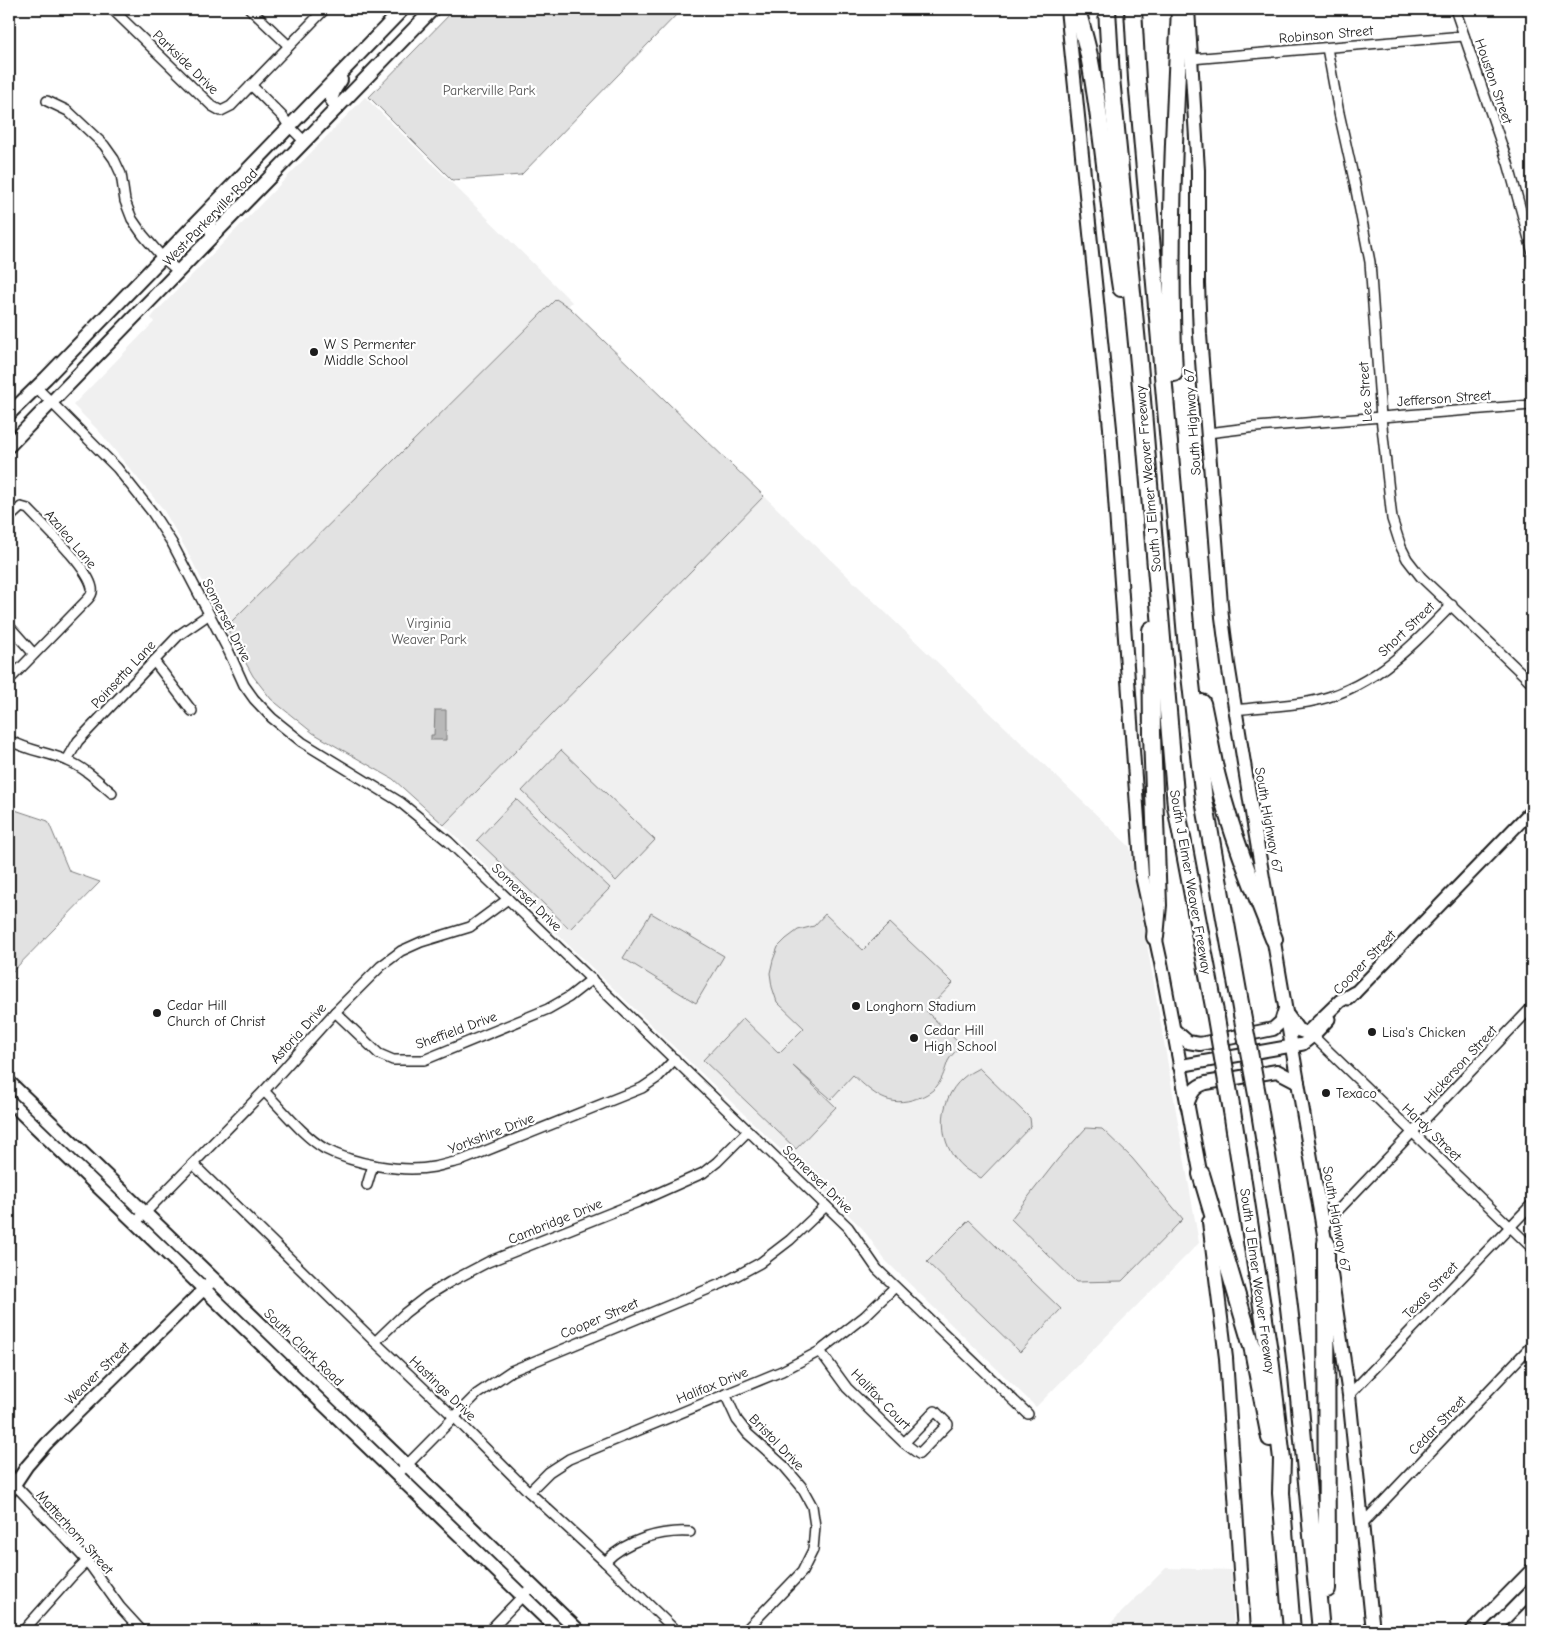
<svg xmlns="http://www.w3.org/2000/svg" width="1541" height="1640" viewBox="0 0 1541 1640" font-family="'Comic Neue',sans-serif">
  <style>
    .built { fill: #f0f0f0 }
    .green { fill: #e2e2e2; stroke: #7f7f7f }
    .water { fill: #b8b8b8; stroke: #7a7a7a }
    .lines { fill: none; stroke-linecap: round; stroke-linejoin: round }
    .minor-casing { stroke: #1c1c1c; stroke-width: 12 }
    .tertiary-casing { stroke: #1c1c1c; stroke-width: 15 }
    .secondary-casing { stroke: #1c1c1c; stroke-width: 16 }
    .motorway-casing { stroke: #1c1c1c; stroke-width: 20 }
    .minor { stroke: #fff; stroke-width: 9 }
    .tertiary { stroke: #fff; stroke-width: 11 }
    .secondary { stroke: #fff; stroke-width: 12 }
    .motorway { stroke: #fff; stroke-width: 16 }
    .motorway-bridge-casing { stroke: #1c1c1c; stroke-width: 20; stroke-linecap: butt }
    .motorway-bridge { stroke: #fff; stroke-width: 16 }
    .poi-dot { fill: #1c1c1c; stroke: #fff; stroke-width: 2 }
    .labels { text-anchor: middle; stroke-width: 4.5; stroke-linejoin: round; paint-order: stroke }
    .street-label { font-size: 14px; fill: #1c1c1c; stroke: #fff }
    .park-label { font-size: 14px; fill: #575757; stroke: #fff }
    .poi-label { font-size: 14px; fill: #1c1c1c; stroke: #fff; text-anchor: start }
  </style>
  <rect width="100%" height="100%" fill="#fff"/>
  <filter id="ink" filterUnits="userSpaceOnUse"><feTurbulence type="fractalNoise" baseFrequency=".02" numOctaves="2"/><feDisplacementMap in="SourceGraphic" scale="10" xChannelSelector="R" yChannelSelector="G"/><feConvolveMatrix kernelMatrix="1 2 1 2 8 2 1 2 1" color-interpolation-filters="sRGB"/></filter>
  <g filter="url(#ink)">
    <g class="built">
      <polygon points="365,97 572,302 303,571 292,561 226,627 187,551 163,509 98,430 73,405 154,322 151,318 155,313"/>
      <polygon points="764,496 1130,847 1199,1243 1036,1407 885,1260 862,1228 444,825"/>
      <polygon points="1166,1568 1231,1570 1234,1631 1103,1631"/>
    </g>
    <g class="green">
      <polygon points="455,9 682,9 521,175 452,180 369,97"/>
      <polygon points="556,299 570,308 764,496 444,825 393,779 313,733 271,699 253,676 226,627"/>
      <polygon points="561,750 655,840 616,881 522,791"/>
      <polygon points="516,799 610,888 570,929 477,840"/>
      <polygon points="9,808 48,821 69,871 100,882 9,975"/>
      <polygon points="651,913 724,956 696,1003 623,958"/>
      <path d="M825,914l38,36 27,-27 57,54 6,6 -27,28 36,35c-5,4 -11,9 -14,15 -3,8 -5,17 -11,25 -4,5 -12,10 -19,12 -30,11 -44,-4 -65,-23l-22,24 -38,-33 43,41 -40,42 -93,-89 40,-42 36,35 25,-25 -27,-26 -5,-15 -2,-14 3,-13 5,-13 8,-8 12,-9 16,-4z"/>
      <path d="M979,1068l51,50 1,8 -50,52c-5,-3 -12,-6 -17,-10 -27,-22 -28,-67 -1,-90 4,-4 11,-7 16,-10z"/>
      <polygon points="1086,1128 1102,1129 1132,1158 1183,1219 1122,1281 1076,1282 1011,1219 1058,1159"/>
      <polygon points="969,1220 1061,1309 1020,1352 927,1262"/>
    </g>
    <polygon class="water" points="435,710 446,710 446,740 431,740 431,735 434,735"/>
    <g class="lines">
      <defs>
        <g id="minor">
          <polyline points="112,9 212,106 221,111 231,106 325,9"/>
          <polyline points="250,9 289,46"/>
          <polyline points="1455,9 1508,163 1532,250"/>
          <polyline points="1327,48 1339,113 1354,180 1370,262 1381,417 1392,519 1401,547 1407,559 1421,577 1532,683"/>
          <polyline points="1191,59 1464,36"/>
          <polyline points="251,85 283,117 289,126 304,141"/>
          <polyline points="47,101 68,111 104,145 114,159 121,174 125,201 132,219 143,235 162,257 178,271"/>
          <polyline points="36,387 117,468 152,512 172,543 229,652 244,685 254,699 272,718 302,742 400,802 449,842 848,1227 877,1269 1028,1414"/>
          <polyline points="1208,433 1256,427 1532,405"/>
          <path d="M9,518l12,-11 7,2c16,17 60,58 64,79 1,5 -1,8 -4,11l-79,81"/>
          <polyline points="9,626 34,654"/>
          <polyline points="154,661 192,711"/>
          <path d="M1235,710c24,-3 49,-4 73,-8 62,-11 102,-54 144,-97"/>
          <path d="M9,740c19,11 39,12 59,21 17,7 30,20 44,32"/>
          <polyline points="67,760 78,741 154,661 179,635 208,615"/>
          <polyline points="335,1012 379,1054 393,1060 424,1060 548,1009 569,997 592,979"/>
          <polyline points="1313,1036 1532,1248"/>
          <path d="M264,1091c19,19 38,44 61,58 29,15 77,24 109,18 10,-2 20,-5 29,-7l179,-72 15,-10 18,-19"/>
          <polyline points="193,1164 375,1342 454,1417 529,1492 605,1562 676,1631"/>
          <polyline points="367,1185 373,1165"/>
          <polyline points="135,1223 264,1091 335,1012 381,966 401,951 421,942 470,927 508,899"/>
          <polyline points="1324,1225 1532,1007"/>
          <polyline points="375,1342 405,1313 427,1296 450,1282 488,1262 638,1202 703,1173 717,1162 748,1131"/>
          <polyline points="820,1351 847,1388 904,1443 919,1454 948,1424 935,1411 904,1443"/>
          <polyline points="725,1394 737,1420 748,1434 784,1466 801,1486 812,1506 815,1526 813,1550 802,1572 745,1631"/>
          <polyline points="1349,1395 1532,1204"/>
          <polyline points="9,1473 15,1485 87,1561 120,1607 142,1631"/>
          <polyline points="397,1475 477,1394 511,1371 723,1283 760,1263 790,1240 826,1206"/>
          <polyline points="529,1492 549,1472 569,1459 782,1371 820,1351 865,1316 895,1287"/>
          <polyline points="1362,1524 1532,1345"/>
          <path d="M605,1562c21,-22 56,-32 85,-30"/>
          <polyline points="23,1631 73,1575 87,1561"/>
          <polyline points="489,1631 532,1586"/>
        </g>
        <g id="tertiary">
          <polyline points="1349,999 1532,810"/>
          <polyline points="1179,1066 1303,1044 1313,1036 1329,1019"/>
          <polyline points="9,1493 27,1466 47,1443 210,1283"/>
        </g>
        <g id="secondary">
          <polyline points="1067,9 1110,428 1142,876 1161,963 1202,1182"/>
          <polyline points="1188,9 1198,170 1198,284 1200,335 1222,617 1228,664 1254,825 1327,1252"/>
          <polyline points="337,108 331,99 335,89 341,80"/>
          <polyline points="213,235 209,225 213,213 219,206"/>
          <polyline points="9,414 46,378 403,9"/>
          <polyline points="9,446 433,9"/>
          <polyline points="1288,1016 1298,1030 1307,1033 1340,1001 1354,993"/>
          <polyline points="1173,1029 1188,1042 1200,1044 1273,1029 1281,1022 1285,1009"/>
          <polyline points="9,1082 579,1631"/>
          <polyline points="9,1101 559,1631"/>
          <path d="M1187,1105c4,-12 7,-18 19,-22l71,-12 21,11"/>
          <polyline points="1209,1222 1226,1358 1244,1631"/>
          <polyline points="1331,1274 1349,1395 1373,1631"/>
          <polyline points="1472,1631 1532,1570"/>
          <polyline points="1492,1631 1532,1590"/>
        </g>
        <g id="motorway">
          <path d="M1077,9c4,17 10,34 13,52 14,75 19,151 31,227"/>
          <polyline points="1107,9 1111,78 1139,364 1176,806 1215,1012"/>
          <polyline points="1133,9 1137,79 1187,648 1204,800 1242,1014"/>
          <path d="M1174,373c-6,-121 0,-243 6,-364"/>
          <polyline points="1151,630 1152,734 1158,905 1155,937"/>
          <path d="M1202,703c5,23 9,47 14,70 14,57 36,112 58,166"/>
          <polyline points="1258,1100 1283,1256 1297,1376 1321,1631"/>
          <polyline points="1232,1111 1270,1358 1282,1459 1281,1493 1292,1631"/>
          <polyline points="1201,1174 1253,1350 1270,1438"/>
          <polyline points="1326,1243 1327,1589"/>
        </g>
      </defs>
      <use href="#minor" class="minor-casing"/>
      <use href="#tertiary" class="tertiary-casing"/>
      <use href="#secondary" class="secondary-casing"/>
      <use href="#motorway" class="motorway-casing"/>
      <use href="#minor" class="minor"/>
      <use href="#tertiary" class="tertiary"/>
      <use href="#secondary" class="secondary"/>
      <use href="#motorway" class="motorway"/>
      <defs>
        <g id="motorway-bridge">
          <polyline points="1215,1012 1232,1111"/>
          <polyline points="1242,1014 1258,1100"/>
        </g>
      </defs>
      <use href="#motorway-bridge" class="motorway-bridge-casing"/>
      <use href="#motorway-bridge" class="motorway-bridge"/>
    </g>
  </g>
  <g class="poi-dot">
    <circle cx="314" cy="352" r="5"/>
    <circle cx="856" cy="1006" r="5"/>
    <circle cx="157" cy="1013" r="5"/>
    <circle cx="1372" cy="1032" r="5"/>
    <circle cx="914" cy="1038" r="5"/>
    <circle cx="1326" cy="1093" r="5"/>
  </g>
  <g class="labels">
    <g class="street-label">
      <text transform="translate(1326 34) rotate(-5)" y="5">Robinson Street</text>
      <text transform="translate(186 62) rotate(44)" y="5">Parkside Drive</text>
      <text transform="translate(1494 81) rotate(71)" y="5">Houston Street</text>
      <text transform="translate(210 217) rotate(-46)" y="5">West Parkerville Road</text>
      <text transform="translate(1365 392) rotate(-94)" y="5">Lee Street</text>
      <text transform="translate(1444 398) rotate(-4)" y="5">Jefferson Street</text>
      <text transform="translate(1192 422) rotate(-94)" y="5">South Highway 67</text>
      <text transform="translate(1148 479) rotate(-95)" y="5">South J Elmer Weaver Freeway</text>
      <text transform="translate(71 539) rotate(50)" y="5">Azalea Lane</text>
      <text transform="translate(227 620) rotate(63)" y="5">Somerset Drive</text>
      <text transform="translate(1406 629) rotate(-44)" y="5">Short Street</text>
      <text transform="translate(123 674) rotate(-47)" y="5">Poinsetta Lane</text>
      <text transform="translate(1269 820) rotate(80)" y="5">South Highway 67</text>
      <text transform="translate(1191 882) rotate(80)" y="5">South J Elmer Weaver Freeway</text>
      <text transform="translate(527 897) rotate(44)" y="5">Somerset Drive</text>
      <text transform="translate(1364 962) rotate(-46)" y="5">Cooper Street</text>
      <text transform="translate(456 1030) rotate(-20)" y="5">Sheffield Drive</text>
      <text transform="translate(298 1033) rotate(-48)" y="5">Astoria Drive</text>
      <text transform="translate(1460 1064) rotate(-47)" y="5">Hickerson Street</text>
      <text transform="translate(1432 1132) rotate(44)" y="5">Hardy Street</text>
      <text transform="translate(491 1133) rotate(-21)" y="5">Yorkshire Drive</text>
      <text transform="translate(818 1179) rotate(44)" y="5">Somerset Drive</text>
      <text transform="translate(1337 1219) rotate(80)" y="5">South Highway 67</text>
      <text transform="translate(555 1221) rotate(-22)" y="5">Cambridge Drive</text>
      <text transform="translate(1258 1281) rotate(82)" y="5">South J Elmer Weaver Freeway</text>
      <text transform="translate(1430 1290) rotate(-46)" y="5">Texas Street</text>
      <text transform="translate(599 1318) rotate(-23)" y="5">Cooper Street</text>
      <text transform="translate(304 1347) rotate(44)" y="5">South Clark Road</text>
      <text transform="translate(97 1373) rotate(-44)" y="5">Weaver Street</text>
      <text transform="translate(712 1385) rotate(-22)" y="5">Halifax Drive</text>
      <text transform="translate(443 1388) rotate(44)" y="5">Hastings Drive</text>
      <text transform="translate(881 1399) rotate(46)" y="5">Halifax Court</text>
      <text transform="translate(1437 1425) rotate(-46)" y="5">Cedar Street</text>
      <text transform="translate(777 1442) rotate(46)" y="5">Bristol Drive</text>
      <text transform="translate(75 1532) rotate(48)" y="5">Matterhorn Street</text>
    </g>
    <g class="park-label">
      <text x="489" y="95">Parkerville Park</text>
      <text x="429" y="628">Virginia<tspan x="429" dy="16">Weaver Park</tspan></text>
    </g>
    <g class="poi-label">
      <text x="324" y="349">W S Permenter<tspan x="324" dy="16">Middle School</tspan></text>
      <text x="167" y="1010">Cedar Hill<tspan x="167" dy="16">Church of Christ</tspan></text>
      <text x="866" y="1011">Longhorn Stadium</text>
      <text x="924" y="1035">Cedar Hill<tspan x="924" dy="16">High School</tspan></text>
      <text x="1382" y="1037">Lisa's Chicken</text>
      <text x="1336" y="1098">Texaco</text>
    </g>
  </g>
  <rect width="1541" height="1640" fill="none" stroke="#fff" stroke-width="30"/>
  <rect x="15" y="15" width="1511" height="1610" fill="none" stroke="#1c1c1c" stroke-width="2" filter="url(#ink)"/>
</svg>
